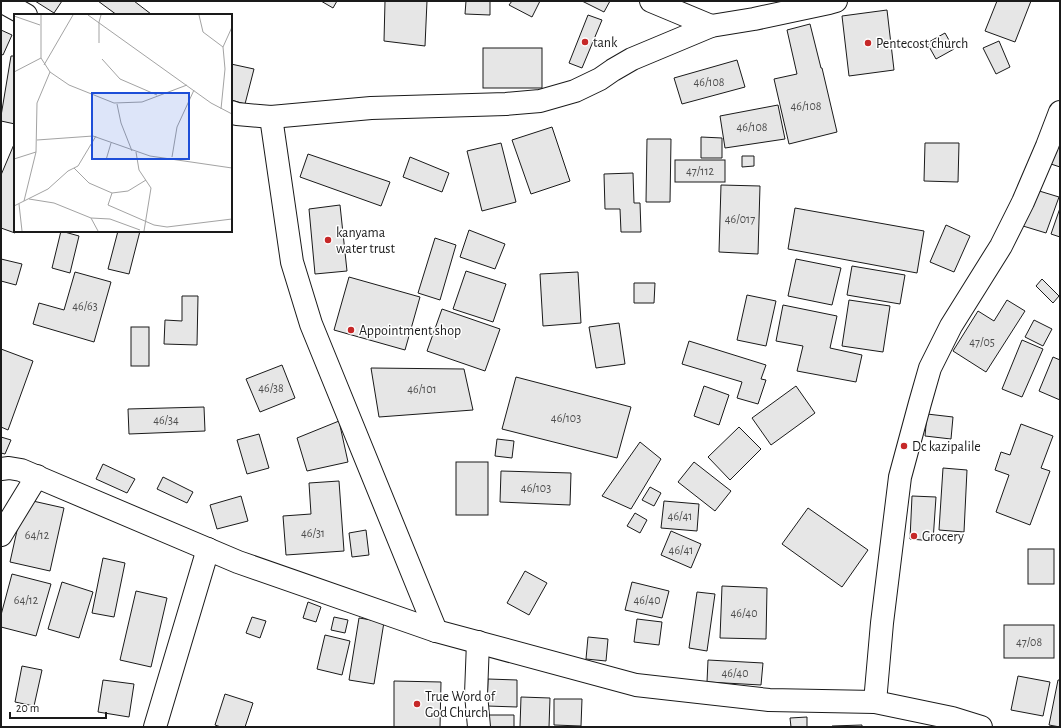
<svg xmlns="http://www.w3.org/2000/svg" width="1061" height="728" viewBox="0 0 1061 728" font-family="'Alegreya Sans',sans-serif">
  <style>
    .building { fill: #e6e6e6; stroke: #1a1a1a }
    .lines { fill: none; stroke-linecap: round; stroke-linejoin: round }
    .street-casing { stroke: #1a1a1a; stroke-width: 24 }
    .street { stroke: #fff; stroke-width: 22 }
    .poi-dot { fill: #c62828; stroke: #fff; stroke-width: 1.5 }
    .labels { text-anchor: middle; stroke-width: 3; stroke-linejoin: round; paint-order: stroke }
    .number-label { font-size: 12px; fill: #4d4d4d }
    .poi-label { font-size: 14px; fill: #1a1a1a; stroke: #fff; text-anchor: start }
    .inset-road { fill: none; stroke: #a3a3a3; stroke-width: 1 }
    .view { fill: #1d4ed8; fill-opacity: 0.15; stroke: #1d4ed8; stroke-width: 2 }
    .inset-edge { fill: none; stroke: #1a1a1a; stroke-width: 2 }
  </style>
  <rect width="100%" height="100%" fill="#fff"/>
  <g class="building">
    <polygon points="35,1 62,1 54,13"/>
    <polygon points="98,1 134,1 151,14 151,15 117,15"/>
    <polygon points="321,1 337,1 333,8"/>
    <polygon points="385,1 427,1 425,46 384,41"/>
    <polygon points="466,1 490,1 490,15 465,14"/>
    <polygon points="512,1 540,1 532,17 509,5"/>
    <polygon points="582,1 610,1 604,12"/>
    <polygon points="997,1 1031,1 1015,42 985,31"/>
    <polygon points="887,10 894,70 849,76 842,16"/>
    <polygon points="588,15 602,20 582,68 569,63"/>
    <polygon points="810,24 821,68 822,68 837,132 789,144 774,79 797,74 787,30"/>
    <polygon points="1,30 12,35 3,55 1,54"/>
    <polygon points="945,33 954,49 936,59 927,43"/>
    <polygon points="999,41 1010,67 996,74 983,48"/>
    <rect x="483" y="48" width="59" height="40"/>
    <polygon points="11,56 15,56 15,124 1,121 1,116"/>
    <polygon points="737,60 745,87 682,104 674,78"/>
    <polygon points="231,64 254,69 245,104 231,100"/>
    <polygon points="778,105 785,139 725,148 720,116"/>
    <polygon points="1060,121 1060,167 1045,162"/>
    <polygon points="552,127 570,181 531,194 512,140"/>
    <polygon points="701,137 722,138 722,158 701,158"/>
    <polygon points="647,139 671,139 670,202 646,202"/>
    <polygon points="15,142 15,231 16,231 15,233 1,228 1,175"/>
    <polygon points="501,143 516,202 482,211 467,151"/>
    <polygon points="925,143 959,143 958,182 924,181"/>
    <polygon points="308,154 390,182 381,206 300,177"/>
    <polygon points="742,156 754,156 754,166 742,167"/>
    <polygon points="410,157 449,173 442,192 403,177"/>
    <rect x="675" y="160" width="50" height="22"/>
    <polygon points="633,173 634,203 640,203 641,232 621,232 620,209 605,209 604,174"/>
    <polygon points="721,185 760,186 758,254 719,252"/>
    <polygon points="1036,190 1059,197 1046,233 1023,226"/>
    <polygon points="340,205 347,271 315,274 309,209"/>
    <polygon points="795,208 924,231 917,273 788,249"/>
    <polygon points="1060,208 1060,237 1051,234"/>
    <polygon points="946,225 970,236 954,272 930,262"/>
    <polygon points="469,230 505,244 495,269 460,257"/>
    <polygon points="61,231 79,236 70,273 52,268"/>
    <polygon points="118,231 140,231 129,274 108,269"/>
    <polygon points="435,238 456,245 440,300 418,293"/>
    <polygon points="1,259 22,264 16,285 1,281"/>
    <polygon points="796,259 841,268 832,305 788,296"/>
    <polygon points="852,266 905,275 900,304 847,295"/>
    <polygon points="466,271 506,284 493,322 453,309"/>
    <polygon points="75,272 111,282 94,342 33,324 39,303 64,310"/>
    <polygon points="578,272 581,323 543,326 540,274"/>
    <polygon points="349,277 420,297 405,350 334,330"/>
    <polygon points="1042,279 1059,296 1053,303 1036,286"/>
    <polygon points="634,283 655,283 654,303 634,303"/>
    <polygon points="747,295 776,301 766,346 737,340"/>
    <polygon points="182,296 198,296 197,345 164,344 165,320 182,321"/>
    <polygon points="849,300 890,306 883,352 842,346"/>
    <polygon points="1007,300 1025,311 986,372 953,351 978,311 994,321"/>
    <polygon points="783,305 837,316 830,348 862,355 856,382 797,371 803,346 776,341"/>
    <polygon points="442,309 500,329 485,371 427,351"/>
    <polygon points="1034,320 1052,329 1043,346 1025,337"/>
    <polygon points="619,323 625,364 596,368 589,327"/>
    <rect x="131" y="327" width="18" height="39"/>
    <polygon points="1022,340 1043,349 1022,397 1002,389"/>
    <polygon points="689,341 766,365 761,379 766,380 758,404 737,398 742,382 682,364"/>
    <polygon points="1,349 33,361 8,430 1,427"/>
    <polygon points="1053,357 1060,360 1060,400 1039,391"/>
    <polygon points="282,365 295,398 260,412 246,379"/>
    <polygon points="371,368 464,369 473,410 379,417"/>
    <polygon points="516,377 631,407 617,458 502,429"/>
    <polygon points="704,386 729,395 719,425 694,416"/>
    <polygon points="796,386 815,413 771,445 752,418"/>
    <polygon points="204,407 205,431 129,434 128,409"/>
    <polygon points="927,414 953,417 951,439 925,436"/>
    <polygon points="339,421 348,462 307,471 297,438"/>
    <polygon points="1021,424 1053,436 1041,468 1050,471 1030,525 996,512 1009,475 995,470 1001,452 1010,455"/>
    <polygon points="739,427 761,449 730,480 708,457"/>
    <polygon points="259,434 269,468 247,474 237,440"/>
    <polygon points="1,437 11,440 5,454 1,453"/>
    <polygon points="497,439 514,441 512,458 495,456"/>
    <polygon points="640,442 661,459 631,509 602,496"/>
    <rect x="456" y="462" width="32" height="53"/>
    <polygon points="694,462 731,491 715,511 678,482"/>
    <polygon points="103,464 135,479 127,493 96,479"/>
    <polygon points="943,468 967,470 964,532 939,530"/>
    <polygon points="501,471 571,473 570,505 500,502"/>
    <polygon points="163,477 193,492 187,503 157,489"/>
    <polygon points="339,481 344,551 286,555 283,516 311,514 309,483"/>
    <polygon points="650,487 661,493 654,506 642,500"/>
    <polygon points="241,496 248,521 217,529 210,505"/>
    <polygon points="912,496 936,497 933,541 910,539"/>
    <polygon points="24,499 64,508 50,571 10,562"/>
    <polygon points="664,501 699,504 697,531 661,528"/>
    <polygon points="808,508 868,550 842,587 782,544"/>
    <polygon points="635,513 647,520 640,533 627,526"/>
    <polygon points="366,530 369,555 352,557 349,533"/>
    <polygon points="671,531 701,544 691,568 661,555"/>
    <rect x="1028" y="549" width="26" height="35"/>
    <polygon points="103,558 125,563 114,617 92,613"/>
    <polygon points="525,571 547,583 529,615 507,603"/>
    <polygon points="12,574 51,584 36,636 1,627 1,615"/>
    <polygon points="62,582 93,592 79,638 48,629"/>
    <polygon points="632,582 669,591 662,618 625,610"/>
    <polygon points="722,586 767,588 766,639 720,638"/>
    <polygon points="136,591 167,598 151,667 120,660"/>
    <polygon points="697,592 715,594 707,651 689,648"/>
    <polygon points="308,602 321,607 316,622 303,618"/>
    <polygon points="252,617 266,621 260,638 246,633"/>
    <polygon points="334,617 348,620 345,633 331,630"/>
    <polygon points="359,618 384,622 374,684 349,680"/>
    <polygon points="637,619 662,622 659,645 634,642"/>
    <rect x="1004" y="625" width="50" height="33"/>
    <polygon points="325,635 350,641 342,675 317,669"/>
    <polygon points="588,637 608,639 606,661 586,659"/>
    <polygon points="708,660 763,663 761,685 707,682"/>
    <polygon points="22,666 42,670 34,706 15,702"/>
    <polygon points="1018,676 1050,682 1043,716 1011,710"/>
    <polygon points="488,679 517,680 517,707 487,706"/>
    <polygon points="103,680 134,684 129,717 98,712"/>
    <polygon points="1058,680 1060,680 1060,727 1049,725"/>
    <polygon points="394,681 441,682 440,727 394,727"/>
    <polygon points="225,694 253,703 245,727 221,727 215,725"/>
    <polygon points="521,697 550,698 549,727 520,727"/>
    <polygon points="554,699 582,699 581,726 554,725"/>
    <polygon points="489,715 514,715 514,727 488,727"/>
    <polygon points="807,717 807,727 791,727 790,718"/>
    <polygon points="862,725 862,727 832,727 832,726"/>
  </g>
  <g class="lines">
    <defs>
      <g id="street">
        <polyline points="1,1 26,15"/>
        <polyline points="651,1 711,26"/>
        <polyline points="231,112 237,114 271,117 371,108 506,104 540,101 575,91 600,79 613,70 632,59 711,26 754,19 829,3 836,1"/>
        <polyline points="271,117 292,262 311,324 436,631"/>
        <polyline points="1,469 9,468 21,470 238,562 436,631 636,685 769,700 875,702 952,718 981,727"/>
        <polyline points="1,535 37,476"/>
        <polyline points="478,642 476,694 479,727"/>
        <polyline points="875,702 882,623 900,477 920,403 930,368 951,326 1001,246 1023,202 1047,146 1060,112"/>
        <polyline points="155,727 208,549"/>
      </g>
    </defs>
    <use href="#street" class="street-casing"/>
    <use href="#street" class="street"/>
  </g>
  <g class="poi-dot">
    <circle cx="585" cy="42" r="4"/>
    <circle cx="868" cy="43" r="4"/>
    <circle cx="328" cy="240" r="4"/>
    <circle cx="351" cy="330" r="4"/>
    <circle cx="904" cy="446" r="4"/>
    <circle cx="914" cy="536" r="4"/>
    <circle cx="417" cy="704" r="4"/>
  </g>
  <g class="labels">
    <g class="number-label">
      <text x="709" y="86">46/108</text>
      <text x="806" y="110">46/108</text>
      <text x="752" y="131">46/108</text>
      <text x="700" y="175">47/112</text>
      <text x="740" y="223">46/017</text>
      <text x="85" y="310">46/63</text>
      <text x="982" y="346">47/05</text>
      <text x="271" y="392">46/38</text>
      <text x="422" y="393">46/101</text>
      <text x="566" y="422">46/103</text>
      <text x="166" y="424">46/34</text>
      <text x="536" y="492">46/103</text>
      <text x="680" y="520">46/41</text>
      <text x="313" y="537">46/31</text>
      <text x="37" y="539">64/12</text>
      <text x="681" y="554">46/41</text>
      <text x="26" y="604">64/12</text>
      <text x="647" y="604">46/40</text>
      <text x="744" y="617">46/40</text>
      <text x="1029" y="646">47/08</text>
      <text x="735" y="677">46/40</text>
    </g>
    <g class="poi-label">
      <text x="593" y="47">tank</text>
      <text x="876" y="48">Pentecost church</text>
      <text x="336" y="237">kanyama<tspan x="336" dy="16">water trust</tspan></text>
      <text x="359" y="335">Appointment shop</text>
      <text x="912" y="451">Dc kazipalile</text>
      <text x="922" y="541">Grocery</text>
      <text x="425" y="701">True Word of<tspan x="425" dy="16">God Church</tspan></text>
    </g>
  </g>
  <g transform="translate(14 14)">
    <rect width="218" height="218" fill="#fff"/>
    <path class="inset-road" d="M74,1l123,88 21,11M185,1l4,17 20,15M0,2l26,9M85,29v-21l2,-7M27,44l9,14 19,13 45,18 28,-1 45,-17M88,45l18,20 37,16M30,51l29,-50M0,58l27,-14v-43M103,90l4,19 11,28M207,95l4,-40 -2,-22 9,-20M23,126l56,-4 57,20 82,12M122,138l3,18 12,18 -7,43M158,143l5,-30 17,-37M0,145l22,-7M92,146l5,-17M60,154l15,15 23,10 16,-2 18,-11M98,179l-4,12 46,20 13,2 65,-8M15,185l25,4 37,15 19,1 30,11M10,187l12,-49 1,-49 13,-31M5,190l3,27M0,192l34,-17 20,-18 10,-5 18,-30M77,204l7,13"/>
    <path class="view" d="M78,79h97v66h-97z"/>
    <rect width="218" height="218" class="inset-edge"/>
  </g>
  <rect width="1061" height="728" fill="none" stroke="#1a1a1a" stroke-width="4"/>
  <path d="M10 712v6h96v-6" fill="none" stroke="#1a1a1a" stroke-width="2"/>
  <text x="16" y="712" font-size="12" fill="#1a1a1a" stroke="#ffffff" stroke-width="3" paint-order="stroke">20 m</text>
</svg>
